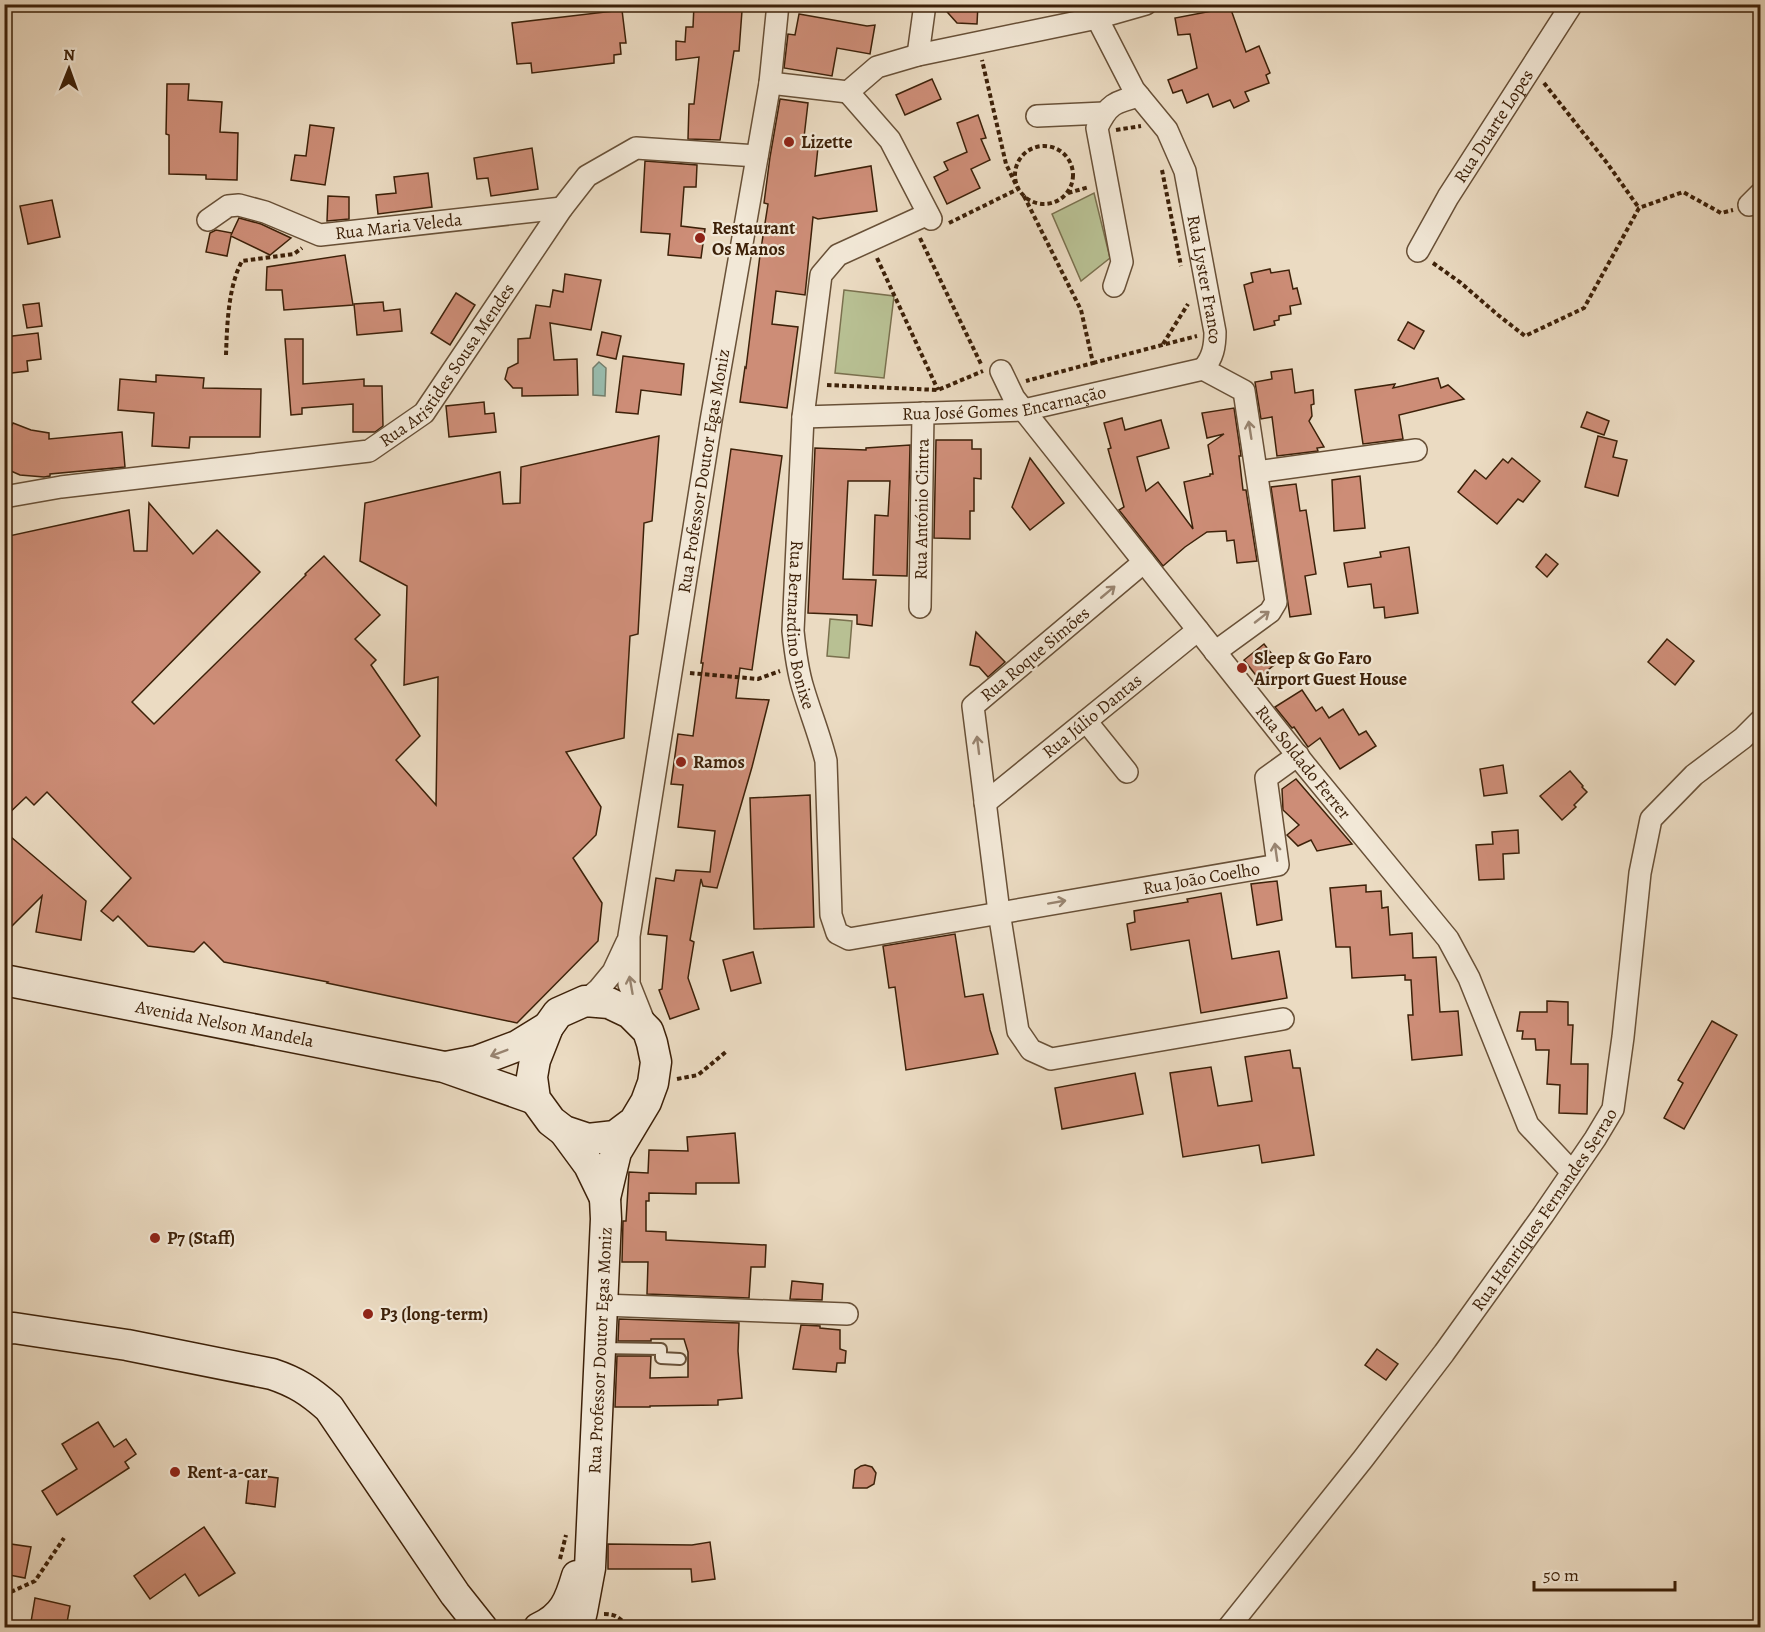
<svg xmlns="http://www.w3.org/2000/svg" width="1765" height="1632" viewBox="0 0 1765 1632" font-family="Alegreya,serif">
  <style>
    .green { fill: #b8c093; stroke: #7a704e; stroke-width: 1.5 }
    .water { fill: #99bcae; stroke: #747e6c; stroke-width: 1.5 }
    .building { fill: #cd8d77; stroke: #3d2109; stroke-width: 1.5 }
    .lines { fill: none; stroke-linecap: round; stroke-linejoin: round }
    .lane-casing { stroke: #685037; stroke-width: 14 }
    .street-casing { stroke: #685037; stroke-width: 24 }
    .secondary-casing { stroke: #3d2109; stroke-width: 33 }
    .path { stroke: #3d2109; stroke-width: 4; stroke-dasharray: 4.5 3; stroke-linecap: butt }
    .lane { stroke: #f2e8d7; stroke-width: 10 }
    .street { stroke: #f2e8d7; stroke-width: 21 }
    .secondary { stroke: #f2e8d7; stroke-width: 30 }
    .oneway { stroke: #988470 }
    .poi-dot { fill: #8f2418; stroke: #f2e8d7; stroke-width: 2 }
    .labels { text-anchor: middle; stroke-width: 4.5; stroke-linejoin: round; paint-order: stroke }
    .street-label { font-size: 18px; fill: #3d2109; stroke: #f2e8d7 }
    .poi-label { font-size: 18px; font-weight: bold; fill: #3d2109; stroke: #f2e8d7; text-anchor: start }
  </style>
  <rect width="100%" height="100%" fill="#ebdbc2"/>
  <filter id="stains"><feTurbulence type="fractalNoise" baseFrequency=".00333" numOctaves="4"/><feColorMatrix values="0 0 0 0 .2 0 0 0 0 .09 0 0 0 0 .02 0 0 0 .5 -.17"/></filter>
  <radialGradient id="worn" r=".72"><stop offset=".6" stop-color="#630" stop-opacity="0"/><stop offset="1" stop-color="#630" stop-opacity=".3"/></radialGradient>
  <g class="green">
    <polygon points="1094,193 1110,258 1081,281 1052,214"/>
    <polygon points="844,290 894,296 884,378 835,373"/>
    <polygon points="830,619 852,621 849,658 827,656"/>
  </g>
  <polygon class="water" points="599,362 606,368 605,396 593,395 593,368"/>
  <g class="building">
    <polygon points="940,4 978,4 977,24 957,23"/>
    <polygon points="1229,4 1246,52 1259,46 1270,73 1266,75 1269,83 1245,92 1249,101 1234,108 1230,100 1213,107 1208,94 1187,103 1182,90 1173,93 1168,80 1197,68 1190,34 1178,35 1175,18 1217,10"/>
    <polygon points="694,5 742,11 739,51 734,51 720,140 688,139 689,104 694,104 699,57 676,60 676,41 685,42 686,27 693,27"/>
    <polygon points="622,10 626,43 620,43 621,54 614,55 614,63 532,73 531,63 517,64 512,23"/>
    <polygon points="799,14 867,26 875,25 870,54 837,48 832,76 784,68 788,34 795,35"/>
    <polygon points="932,79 941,99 905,115 896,95"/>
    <polygon points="167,84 189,84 188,100 222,102 220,132 238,133 237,180 206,179 206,175 169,174 169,135 166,134"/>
    <polygon points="780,99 808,103 803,146 818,147 815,176 871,166 877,211 818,219 813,217 805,295 776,291 772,324 798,327 787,408 740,402 745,367 746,368 760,255 768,204 764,203 770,157"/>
    <polygon points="978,115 986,138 981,139 990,160 971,169 980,188 947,204 934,177 948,170 944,162 967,152 957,123"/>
    <polygon points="310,125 334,128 325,185 291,180 295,155 306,156"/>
    <polygon points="532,148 538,189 491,196 488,178 477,179 474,158"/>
    <polygon points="645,161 697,165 696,187 684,187 681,226 705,229 701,258 668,255 670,234 641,232"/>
    <polygon points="428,173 432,207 378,214 376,195 396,193 394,177"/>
    <polygon points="328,196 349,197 349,219 327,221"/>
    <polygon points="52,200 60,237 28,244 20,206"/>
    <polygon points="239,218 261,224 291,238 270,255 231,236 227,256 206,252 210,233 216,230 232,233 231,235"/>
    <polygon points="345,255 353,305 284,310 282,290 266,290 267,267"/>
    <polygon points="1270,269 1271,273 1289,270 1293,289 1297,288 1301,304 1290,306 1291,314 1279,316 1279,320 1274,321 1275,325 1254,330 1244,285 1253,282 1251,273"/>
    <polygon points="565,274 601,280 591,330 550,323 554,360 577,359 578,395 522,396 522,388 513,388 505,379 508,368 518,363 518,339 530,338 536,305 550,307 553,290 563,292"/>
    <polygon points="456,293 475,305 450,345 431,333"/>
    <polygon points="383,302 384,311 400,309 402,331 357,335 354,304"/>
    <polygon points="39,303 42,326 27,328 23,305"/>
    <polygon points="1408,322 1424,331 1414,349 1398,340"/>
    <polygon points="602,332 621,336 616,359 597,355"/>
    <polygon points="38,333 41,359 27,361 28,371 4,374 4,337"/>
    <polygon points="285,339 303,339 303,384 364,379 364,386 382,386 383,426 375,432 353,432 353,404 302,408 302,414 291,415"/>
    <polygon points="623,356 684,364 681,395 641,390 638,414 616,412"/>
    <polygon points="1292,369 1295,393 1313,390 1314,404 1311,405 1312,416 1309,421 1324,447 1317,448 1318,451 1277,456 1272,417 1261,419 1255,382 1272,379 1271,372"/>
    <polygon points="156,375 204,378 203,388 261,389 260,437 190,437 189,448 152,446 154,413 118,410 120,379 156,382"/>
    <polygon points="1438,378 1441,388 1448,385 1464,399 1399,415 1403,439 1363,444 1355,390 1395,384 1393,388"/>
    <polygon points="484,402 485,414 494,413 496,432 449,437 446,406"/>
    <polygon points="1234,408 1241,456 1239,456 1243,490 1246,490 1257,561 1237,563 1234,540 1227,541 1226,531 1207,532 1185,547 1163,566 1119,510 1124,507 1108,449 1111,448 1104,423 1122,418 1125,430 1161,420 1169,448 1137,457 1146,491 1158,482 1193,529 1184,482 1210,476 1210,474 1213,474 1208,445 1224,434 1207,438 1202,413"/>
    <polygon points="1587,412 1609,421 1604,435 1581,427"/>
    <polygon points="13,423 31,430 49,433 49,439 122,432 125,467 50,474 50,476 44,477 20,475 4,468 4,442"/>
    <polygon points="659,436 652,521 644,523 638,634 630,636 624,738 566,752 601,807 596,835 573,858 602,903 598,941 517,1023 327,983 328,982 224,962 204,942 194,952 148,946 118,916 113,921 101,911 131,878 47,792 34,805 26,797 4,818 4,537 129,510 134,551 147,551 149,503 193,554 217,530 260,572 132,702 154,724 306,575 305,574 324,556 380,615 355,639 376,660 371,665 420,736 396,760 436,805 438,677 404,685 407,586 360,561 365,503 500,472 503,504 520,503 521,467"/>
    <polygon points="1598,436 1617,441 1613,457 1627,460 1618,496 1585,487"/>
    <polygon points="936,440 972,440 972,449 981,449 981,479 974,478 974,511 970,511 970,539 934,538"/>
    <polygon points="910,445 907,576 873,575 875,515 888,516 890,481 848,481 843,579 876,580 872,626 857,624 857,615 808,613 815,448 866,450 866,448"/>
    <polygon points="731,449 782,456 752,670 740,668 736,698 769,700 752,767 717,888 703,886 701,879 690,940 694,942 688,978 699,1009 670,1019 659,990 662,989 667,936 648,934 656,878 674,881 676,870 710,872 715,831 678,827 683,785 671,784 678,734 693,736 703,663 701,663"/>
    <polygon points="1030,458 1064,503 1030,530 1012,507"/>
    <polygon points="1512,458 1540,481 1523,502 1518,499 1497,524 1458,492 1475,470 1486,479 1503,459 1508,463"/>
    <polygon points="1360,476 1365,528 1334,531 1332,480"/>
    <polygon points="1296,484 1300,511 1306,510 1316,574 1305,576 1311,614 1290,617 1271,487"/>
    <polygon points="1409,547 1418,613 1385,618 1384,607 1374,608 1371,584 1348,587 1344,563 1381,557 1380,552"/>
    <polygon points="1546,554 1558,564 1547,577 1536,567"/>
    <polygon points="976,632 1005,662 988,677 979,667 970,665"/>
    <polygon points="1667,639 1694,661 1675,685 1648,662"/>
    <polygon points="1264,644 1278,662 1258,678 1244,660"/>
    <polygon points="1302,690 1316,711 1322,707 1329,718 1343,709 1359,735 1366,731 1376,746 1340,769 1320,738 1308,747 1294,727 1292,728 1275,707"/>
    <polygon points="1503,765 1507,793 1484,796 1480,769"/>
    <polygon points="1570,771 1583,786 1582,787 1587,792 1574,805 1576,807 1562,820 1540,796"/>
    <polygon points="1296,779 1352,844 1317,851 1311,840 1298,846 1287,835 1299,825 1283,810 1282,789"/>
    <polygon points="810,795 814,927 754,929 750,798"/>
    <polygon points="1518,830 1519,853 1503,854 1504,879 1479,880 1476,845 1493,844 1492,832"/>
    <polygon points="4,831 86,901 81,940 36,932 42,896 4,934"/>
    <polygon points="1277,881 1282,920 1257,925 1251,884"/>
    <polygon points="1366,885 1366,892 1381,891 1382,908 1388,907 1390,935 1412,933 1413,958 1436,957 1440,1012 1458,1011 1462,1055 1412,1060 1408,1015 1413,1015 1411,980 1405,980 1405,975 1352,978 1350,947 1336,947 1330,888"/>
    <polygon points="1221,893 1232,959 1279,951 1287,998 1201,1013 1189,940 1131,950 1127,924 1135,922 1134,911 1188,902 1187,899"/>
    <polygon points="955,934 965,997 983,994 990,1030 998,1054 906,1070 895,987 889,988 883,946"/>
    <polygon points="753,952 761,983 731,991 723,960"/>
    <polygon points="1547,1001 1568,1002 1568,1025 1573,1025 1571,1064 1588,1064 1587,1114 1559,1113 1560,1085 1547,1084 1549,1050 1536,1050 1535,1039 1522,1039 1523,1031 1517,1031 1520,1012 1547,1012"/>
    <polygon points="1712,1021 1737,1035 1684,1129 1664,1118 1683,1083 1678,1080"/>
    <polygon points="1290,1050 1293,1068 1300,1068 1314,1155 1262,1163 1259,1145 1183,1157 1170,1073 1211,1067 1218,1106 1252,1101 1245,1057"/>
    <polygon points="1135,1073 1143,1114 1062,1129 1055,1088"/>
    <polygon points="735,1133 739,1183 696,1183 696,1194 649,1193 649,1201 646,1201 646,1231 666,1232 666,1240 766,1245 765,1267 751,1267 749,1298 647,1294 648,1262 622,1262 623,1221 626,1221 629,1172 648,1173 649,1150 688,1151 687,1137"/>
    <polygon points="792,1281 823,1284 822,1300 790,1299"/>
    <polygon points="619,1319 739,1323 738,1351 742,1398 718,1400 718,1405 650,1406 650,1407 615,1407 617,1356 651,1356 650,1378 688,1377 688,1352 684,1339 651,1339 651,1341 618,1341"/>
    <polygon points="801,1325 820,1326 820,1328 840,1330 840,1349 846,1351 845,1363 837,1363 836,1372 793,1369"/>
    <polygon points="1377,1349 1398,1364 1386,1380 1365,1365"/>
    <polygon points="98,1422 114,1447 126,1439 136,1454 125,1462 129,1468 57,1515 42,1491 77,1469 62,1444"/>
    <polygon points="865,1465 872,1467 876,1473 874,1484 867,1488 853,1488 855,1470 861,1466"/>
    <polygon points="249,1474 278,1478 275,1507 246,1503"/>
    <polygon points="204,1527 235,1573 199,1596 185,1574 150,1599 134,1576"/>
    <polygon points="710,1542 715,1579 692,1582 691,1569 608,1569 608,1544 692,1545"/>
    <polygon points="4,1543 31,1547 25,1578 4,1574"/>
    <polygon points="35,1598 70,1606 66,1628 30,1628"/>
  </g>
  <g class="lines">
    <defs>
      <polyline id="lane" points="601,1348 661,1349 661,1358 680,1359"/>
      <g id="street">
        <path id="s1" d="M1097,18l37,72 33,40 18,41 30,161c0,14 -2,26 -12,37"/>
        <polyline points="918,55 925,4"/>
        <polyline points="770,83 848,92 877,67 918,55 1097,18 1146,4"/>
        <polyline points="848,92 890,140 931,219"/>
        <polyline points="1037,116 1104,113"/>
        <polyline points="1749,205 1760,194"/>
        <path id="s2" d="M928,214l-90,41 -17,20 -18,142 -10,214c2,19 4,38 10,57 7,24 17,48 23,73l5,154 6,18 12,6 429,-74 -12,-87 32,-23"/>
        <path id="s3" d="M208,220l20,-14 11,-1 26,7 55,23 242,-27"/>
        <path id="s4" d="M1418,251l30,-54 124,-193"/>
        <path d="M1114,286l8,-24 -25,-134c11,-24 18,-26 42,-32"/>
        <polyline points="1203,369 1244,391 1276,602 1270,612 1215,652"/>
        <path id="s5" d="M1001,371l13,27 291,367 143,174 21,39 59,147 44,47"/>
        <path id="s6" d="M803,417l221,-7 179,-41"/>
        <polyline points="1257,472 1416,450"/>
        <path id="s7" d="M4,497l57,-10 308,-36 55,-38 138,-205 25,-32 49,-28 121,8"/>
        <polyline points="1144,562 973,706 999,912 1018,1031 1031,1050 1051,1059 1283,1019"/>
        <path id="s8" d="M920,607l3,-194"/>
        <polyline points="1086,721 1127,772"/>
        <path id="s9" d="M985,803l213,-173"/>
        <polyline points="585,1001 599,989 613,972 627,942"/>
        <path id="s10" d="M645,1024l-16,-40v-48l82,-515 59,-338 8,-79"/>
        <polyline points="602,1305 847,1314"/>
        <path id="s11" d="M1228,1628l135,-169 81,-106 99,-138 52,-76 18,-30 10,-72 17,-164 11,-54 43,-44 49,-37 17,-17"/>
      </g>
      <g id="secondary">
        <path id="s12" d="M4,980l440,87 91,32"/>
        <polyline points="446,1067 477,1061 517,1046 548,1027"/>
        <polyline points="564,1131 589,1165 605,1198"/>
        <path d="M4,1329l10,-1 113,17 145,29c24,8 38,17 57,34l126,186 27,34"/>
        <path d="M539,1628c25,-11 31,-28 38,-52"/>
        <path id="s13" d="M578,1628l4,-17 8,-43 16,-349 -1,-21 11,-46 30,-50 7,-19 3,-21 -4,-19 -4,-12 -18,-18 -21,-10 -24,-2 -27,12 -10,14 -13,33 -3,17 3,22 16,22 13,10 24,8 27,-3 16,-12"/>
      </g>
    </defs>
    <use href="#lane" class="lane-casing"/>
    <use href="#street" class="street-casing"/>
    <use href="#secondary" class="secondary-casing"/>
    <g class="path">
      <polyline points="1544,83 1607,163 1639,208"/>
      <polyline points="1116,130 1141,126"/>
      <circle cx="1044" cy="175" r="29"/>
      <polyline points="1162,170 1181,266"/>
      <polyline points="1068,193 1089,187"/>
      <polyline points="1024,196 1081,310 1093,363 1026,381"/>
      <polyline points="949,223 1018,189 1006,164 982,60"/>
      <polyline points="920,238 982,366"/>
      <polyline points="877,258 938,390"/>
      <polyline points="1433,263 1461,283 1498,315 1525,336 1584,308 1639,208 1683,192 1721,213 1733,210"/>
      <polyline points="1163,344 1188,304"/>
      <path d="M226,355c1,-29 2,-68 16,-94l52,-7 8,-6"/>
      <polyline points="1093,363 1197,336"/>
      <polyline points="827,385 938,390 983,371"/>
      <polyline points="690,673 758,679 780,671"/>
      <polyline points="677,1079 698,1075 727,1051"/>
      <polyline points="560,1559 566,1535"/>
      <polyline points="4,1595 35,1581 64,1538"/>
      <path d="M604,1614c12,0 17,4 24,14"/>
    </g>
    <use href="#lane" class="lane"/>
    <use href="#street" class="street"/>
    <use href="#secondary" class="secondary"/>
  </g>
  <defs><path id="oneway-shaft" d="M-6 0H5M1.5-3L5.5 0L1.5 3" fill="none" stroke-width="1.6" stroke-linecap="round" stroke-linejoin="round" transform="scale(1.5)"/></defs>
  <g class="oneway">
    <use href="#oneway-shaft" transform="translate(1250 430) rotate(-99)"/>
    <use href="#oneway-shaft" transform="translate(1108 592) rotate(-40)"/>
    <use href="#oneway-shaft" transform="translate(1262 617) rotate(-38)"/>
    <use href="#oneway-shaft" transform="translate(978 745) rotate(-97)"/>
    <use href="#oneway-shaft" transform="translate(1276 852) rotate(-98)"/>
    <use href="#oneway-shaft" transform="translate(1057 902) rotate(-10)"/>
    <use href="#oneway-shaft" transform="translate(631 985) rotate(-100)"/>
    <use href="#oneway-shaft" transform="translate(499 1053) rotate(159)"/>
  </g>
  <g class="poi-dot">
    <circle cx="789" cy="142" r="6"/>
    <circle cx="700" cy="238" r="6"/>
    <circle cx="1242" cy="668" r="6"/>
    <circle cx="681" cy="762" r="6"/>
    <circle cx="155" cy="1238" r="6"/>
    <circle cx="368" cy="1314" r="6"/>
    <circle cx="175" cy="1472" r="6"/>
  </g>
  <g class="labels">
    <g class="street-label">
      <text dy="6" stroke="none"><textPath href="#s4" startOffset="146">Rua Duarte Lopes</textPath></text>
      <text dy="6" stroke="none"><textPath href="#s3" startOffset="201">Rua Maria Veleda</textPath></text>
      <text dy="6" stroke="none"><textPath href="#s1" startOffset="288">Rua Lyster Franco</textPath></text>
      <text dy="6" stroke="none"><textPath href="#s7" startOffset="486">Rua Aristides Sousa Mendes</textPath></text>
      <text dy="6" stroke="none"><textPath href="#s6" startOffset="202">Rua José Gomes Encarnação</textPath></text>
      <text dy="6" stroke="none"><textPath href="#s10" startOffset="562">Rua Professor Doutor Egas Moniz</textPath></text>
      <text dy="6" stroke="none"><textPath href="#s8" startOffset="98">Rua António Cintra</textPath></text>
      <text dy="6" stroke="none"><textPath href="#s2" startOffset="477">Rua Bernardino Bonixe</textPath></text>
      <text transform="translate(1035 654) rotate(-40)" y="6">Rua Roque Simões</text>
      <text dy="6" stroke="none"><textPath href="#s9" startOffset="138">Rua Júlio Dantas</textPath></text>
      <text dy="6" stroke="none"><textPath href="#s5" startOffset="495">Rua Soldado Ferrer</textPath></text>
      <text dy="6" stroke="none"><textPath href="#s2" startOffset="1161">Rua João Coelho</textPath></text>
      <text dy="6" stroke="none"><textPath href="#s12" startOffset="225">Avenida Nelson Mandela</textPath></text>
      <text dy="6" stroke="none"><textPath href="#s11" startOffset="525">Rua Henriques Fernandes Serrao</textPath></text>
      <text dy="6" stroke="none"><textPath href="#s13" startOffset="279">Rua Professor Doutor Egas Moniz</textPath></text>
    </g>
    <g class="poi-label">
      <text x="801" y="148">Lizette</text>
      <text x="712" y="234">Restaurant<tspan x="712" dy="21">Os Manos</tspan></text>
      <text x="1254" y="664">Sleep &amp; Go Faro<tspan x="1254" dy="21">Airport Guest House</tspan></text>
      <text x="693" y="768">Ramos</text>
      <text x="167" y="1244">P7 (Staff)</text>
      <text x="380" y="1320">P3 (long-term)</text>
      <text x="187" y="1478">Rent-a-car</text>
    </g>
  </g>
  <rect width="1765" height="1632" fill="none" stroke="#ebdbc2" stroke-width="24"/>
  <rect x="6" y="6" width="1753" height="1620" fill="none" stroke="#3d2109" stroke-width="3"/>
  <rect x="12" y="12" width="1741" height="1608" fill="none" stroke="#3d2109" stroke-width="1.5"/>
  <g transform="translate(69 69) rotate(1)" stroke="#f2e8d7" stroke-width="4.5" paint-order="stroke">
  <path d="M0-4.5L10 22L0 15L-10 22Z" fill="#3d2109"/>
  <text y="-9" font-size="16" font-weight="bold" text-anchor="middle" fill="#3d2109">N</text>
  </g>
  <path d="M1534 1581v9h141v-9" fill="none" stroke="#3d2109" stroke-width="3"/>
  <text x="1543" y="1581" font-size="18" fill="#3d2109" stroke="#f2e8d7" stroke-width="4.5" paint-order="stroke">50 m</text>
  <rect width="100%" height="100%" filter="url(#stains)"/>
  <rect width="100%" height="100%" fill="url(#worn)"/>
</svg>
